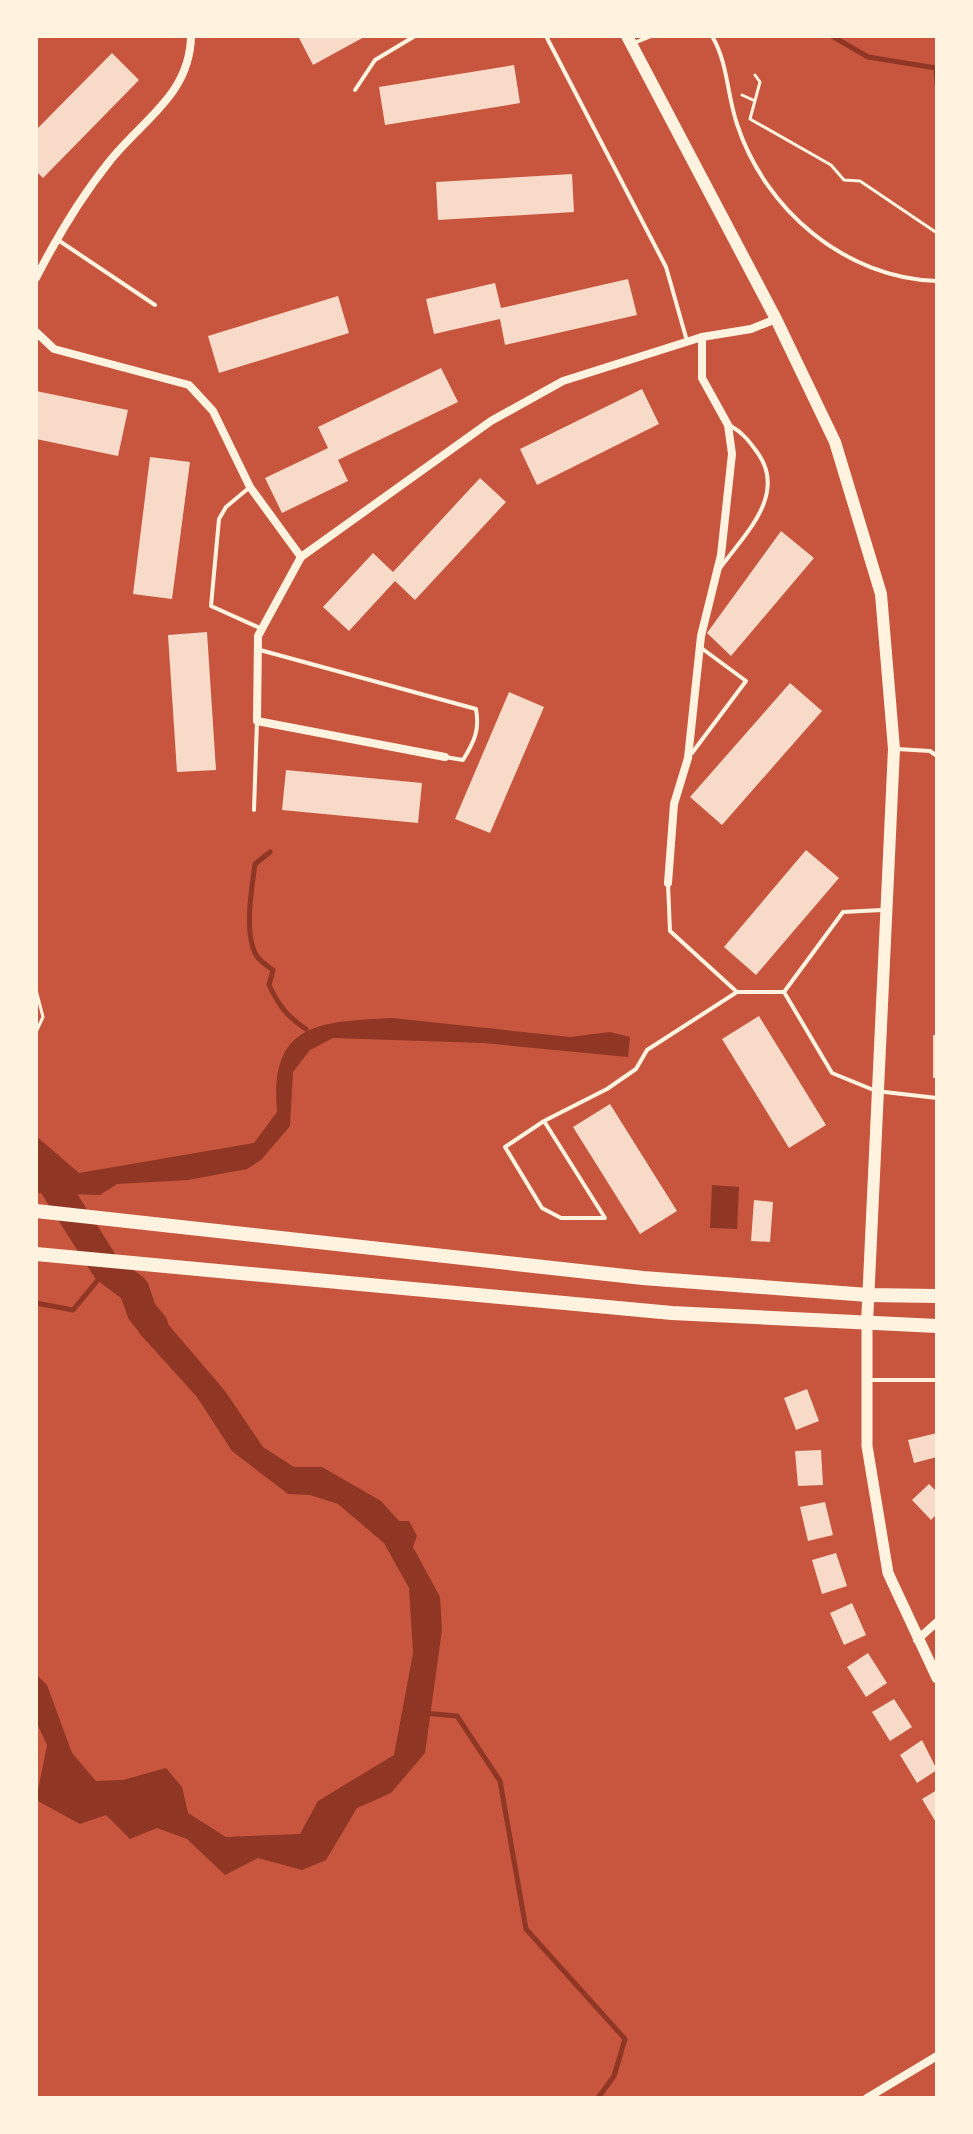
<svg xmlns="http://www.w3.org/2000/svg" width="973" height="2134" viewBox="0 0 973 2134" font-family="'DejaVu Sans',sans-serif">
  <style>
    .water { fill: #8f3625 }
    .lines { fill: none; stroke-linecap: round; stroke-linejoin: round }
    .stream { stroke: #8f3625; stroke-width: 5 }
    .river { stroke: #8f3625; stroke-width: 30 }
    .building { fill: #f7dbc8 }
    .path { stroke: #fff3e0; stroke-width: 3 }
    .service { stroke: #fff3e0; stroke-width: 4 }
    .minor { stroke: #fff3e0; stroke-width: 8 }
    .tertiary { stroke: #fff3e0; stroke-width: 11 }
    .secondary { stroke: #fff3e0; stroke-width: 12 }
    .primary { stroke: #fff3e0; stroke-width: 14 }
  </style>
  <rect width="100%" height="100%" fill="#c8553d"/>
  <g class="water">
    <path d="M392,1018l178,19 40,-5 20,5 -2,20 -145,-14 -150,-5 -23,12 -17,22 -3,54 -29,34 -14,9 -59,11 -71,4 -17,11 -64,-2v-57l43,37 175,-30 23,-31c-8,-91 44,-90 115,-94z"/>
    <polygon points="712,1185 739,1187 737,1229 710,1228"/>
    <polygon points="146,1289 161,1316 225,1391 263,1447 294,1467 322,1467 381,1501 399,1521 409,1521 417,1536 413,1547 440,1597 442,1630 425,1753 391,1793 357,1808 326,1860 302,1870 258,1858 225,1875 187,1839 157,1828 130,1839 106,1815 80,1824 36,1800 47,1745 36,1721 36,1674 47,1685 72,1753 96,1781 123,1780 166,1768 182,1787 188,1813 226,1837 300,1834 318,1801 394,1755 413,1653 409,1588 384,1543 338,1504 310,1495 288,1494 232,1451 197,1397 140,1334 117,1291"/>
  </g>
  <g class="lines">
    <g class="stream">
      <polyline points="832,36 868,57 936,68 937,84"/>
      <path d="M270,852l-15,12c-3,23 -11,66 0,89 3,7 12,13 18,17l-4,15c9,19 18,32 37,44"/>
      <polyline points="36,1303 73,1310 107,1269"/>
      <polyline points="424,1713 457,1716 500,1781 526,1929 625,2039 614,2076 598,2098"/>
    </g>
    <polyline class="river" points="36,1157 107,1269 134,1289 142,1312 153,1325"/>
  </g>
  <g class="building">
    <polygon points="298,36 366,36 313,65"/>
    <polygon points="112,53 139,80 43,178 36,171 36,130"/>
    <polygon points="514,65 520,103 385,125 379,87"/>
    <polygon points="572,174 574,212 438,220 436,182"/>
    <polygon points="628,279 637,315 505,345 500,319 434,334 426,299 495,283 501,308"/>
    <polygon points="338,296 349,333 219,373 208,336"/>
    <polygon points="441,368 458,402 338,460 348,481 282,513 265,478 328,448 318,427"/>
    <polygon points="642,389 659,424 537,485 520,449"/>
    <polygon points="36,391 128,410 118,456 36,439"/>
    <polygon points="150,457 190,462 172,599 133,594"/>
    <polygon points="480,478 506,502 415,600 395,581 349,631 323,607 373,553 393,572"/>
    <polygon points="781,531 814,558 731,656 707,633"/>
    <polygon points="207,632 216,770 177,772 168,635"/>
    <polygon points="790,683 822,711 722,825 690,797"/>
    <polygon points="509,692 544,707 490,833 455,819"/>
    <polygon points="286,770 422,783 418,823 282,810"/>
    <polygon points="806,850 839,878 756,975 724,947"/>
    <polygon points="759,1016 826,1125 789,1148 722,1039"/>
    <rect x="933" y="1035" width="4" height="43"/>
    <polygon points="610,1104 677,1211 640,1234 573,1127"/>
    <polygon points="754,1200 773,1202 770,1242 751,1241"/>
    <polygon points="807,1389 819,1421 796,1430 784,1398"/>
    <polygon points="937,1433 937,1457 914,1463 908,1440"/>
    <polygon points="821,1450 823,1485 798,1486 795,1451"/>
    <polygon points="929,1484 937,1492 937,1514 931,1520 912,1500"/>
    <polygon points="825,1502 833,1535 808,1541 800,1507"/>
    <polygon points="836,1553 847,1586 822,1594 812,1560"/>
    <polygon points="852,1603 866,1635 844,1645 830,1613"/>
    <polygon points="868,1653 887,1683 866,1697 847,1667"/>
    <polygon points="894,1699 912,1727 890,1741 872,1712"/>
    <polygon points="922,1740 937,1770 917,1783 900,1755"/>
    <polygon points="937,1790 937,1824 922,1799"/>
  </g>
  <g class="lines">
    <g class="path">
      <polyline points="755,75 760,82 750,119 831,165 844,180 860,181 937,233"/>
      <polyline points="742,95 753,100"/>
      <polyline points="36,990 43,1017 36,1032"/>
    </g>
    <g class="service">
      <polyline points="546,36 666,267 687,341"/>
      <path d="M712,36c16,27 15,59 25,88 28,86 108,154 200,157"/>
      <polyline points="634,43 651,36"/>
      <polyline points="355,90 375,60 415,36"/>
      <polyline points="58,240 155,305"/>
      <polyline points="250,487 226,507 219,519 211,606 260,628"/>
      <path d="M720,568c25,-34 68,-74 37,-116 -8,-11 -14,-19 -26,-26"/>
      <path d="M260,650l216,59c4,21 -2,33 -13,51l-18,-3"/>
      <polyline points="897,749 930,751 937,756"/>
      <polyline points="692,753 746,681 700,647"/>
      <polyline points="254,810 257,721"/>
      <polyline points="668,884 670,931 737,992"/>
      <polyline points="882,910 843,912 784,992 832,1073 876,1091 937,1098"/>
      <polyline points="544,1121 505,1147 542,1208 561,1218 605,1218 544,1121 607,1089 636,1069 647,1050 737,992 784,992"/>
      <polyline points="869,1380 937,1380"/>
    </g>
    <g class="minor">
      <path d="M36,278c20,-39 45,-81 73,-116 33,-42 81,-67 82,-126"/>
      <polyline points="36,332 54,349 189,385 213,411 250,487 301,557"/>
      <polyline points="445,757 257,721 258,636 301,557 491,421 563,381 702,337 751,329 776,319"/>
      <polyline points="668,883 674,804 688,758 701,636 721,555 732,454 728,425 702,378 702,337"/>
      <polyline points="917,1640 937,1622"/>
      <polyline points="867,2098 937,2056"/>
    </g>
    <polyline class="tertiary" points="867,1324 867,1446 888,1573 937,1678"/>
    <polyline class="secondary" points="627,36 776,319 835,442 881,594 894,749 867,1324"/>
    <g class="primary">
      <polyline points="36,1211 643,1278 868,1295 937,1296"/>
      <polyline points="36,1254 672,1313 937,1326"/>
    </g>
  </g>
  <rect width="973" height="2134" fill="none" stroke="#fff3e0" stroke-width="76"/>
</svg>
